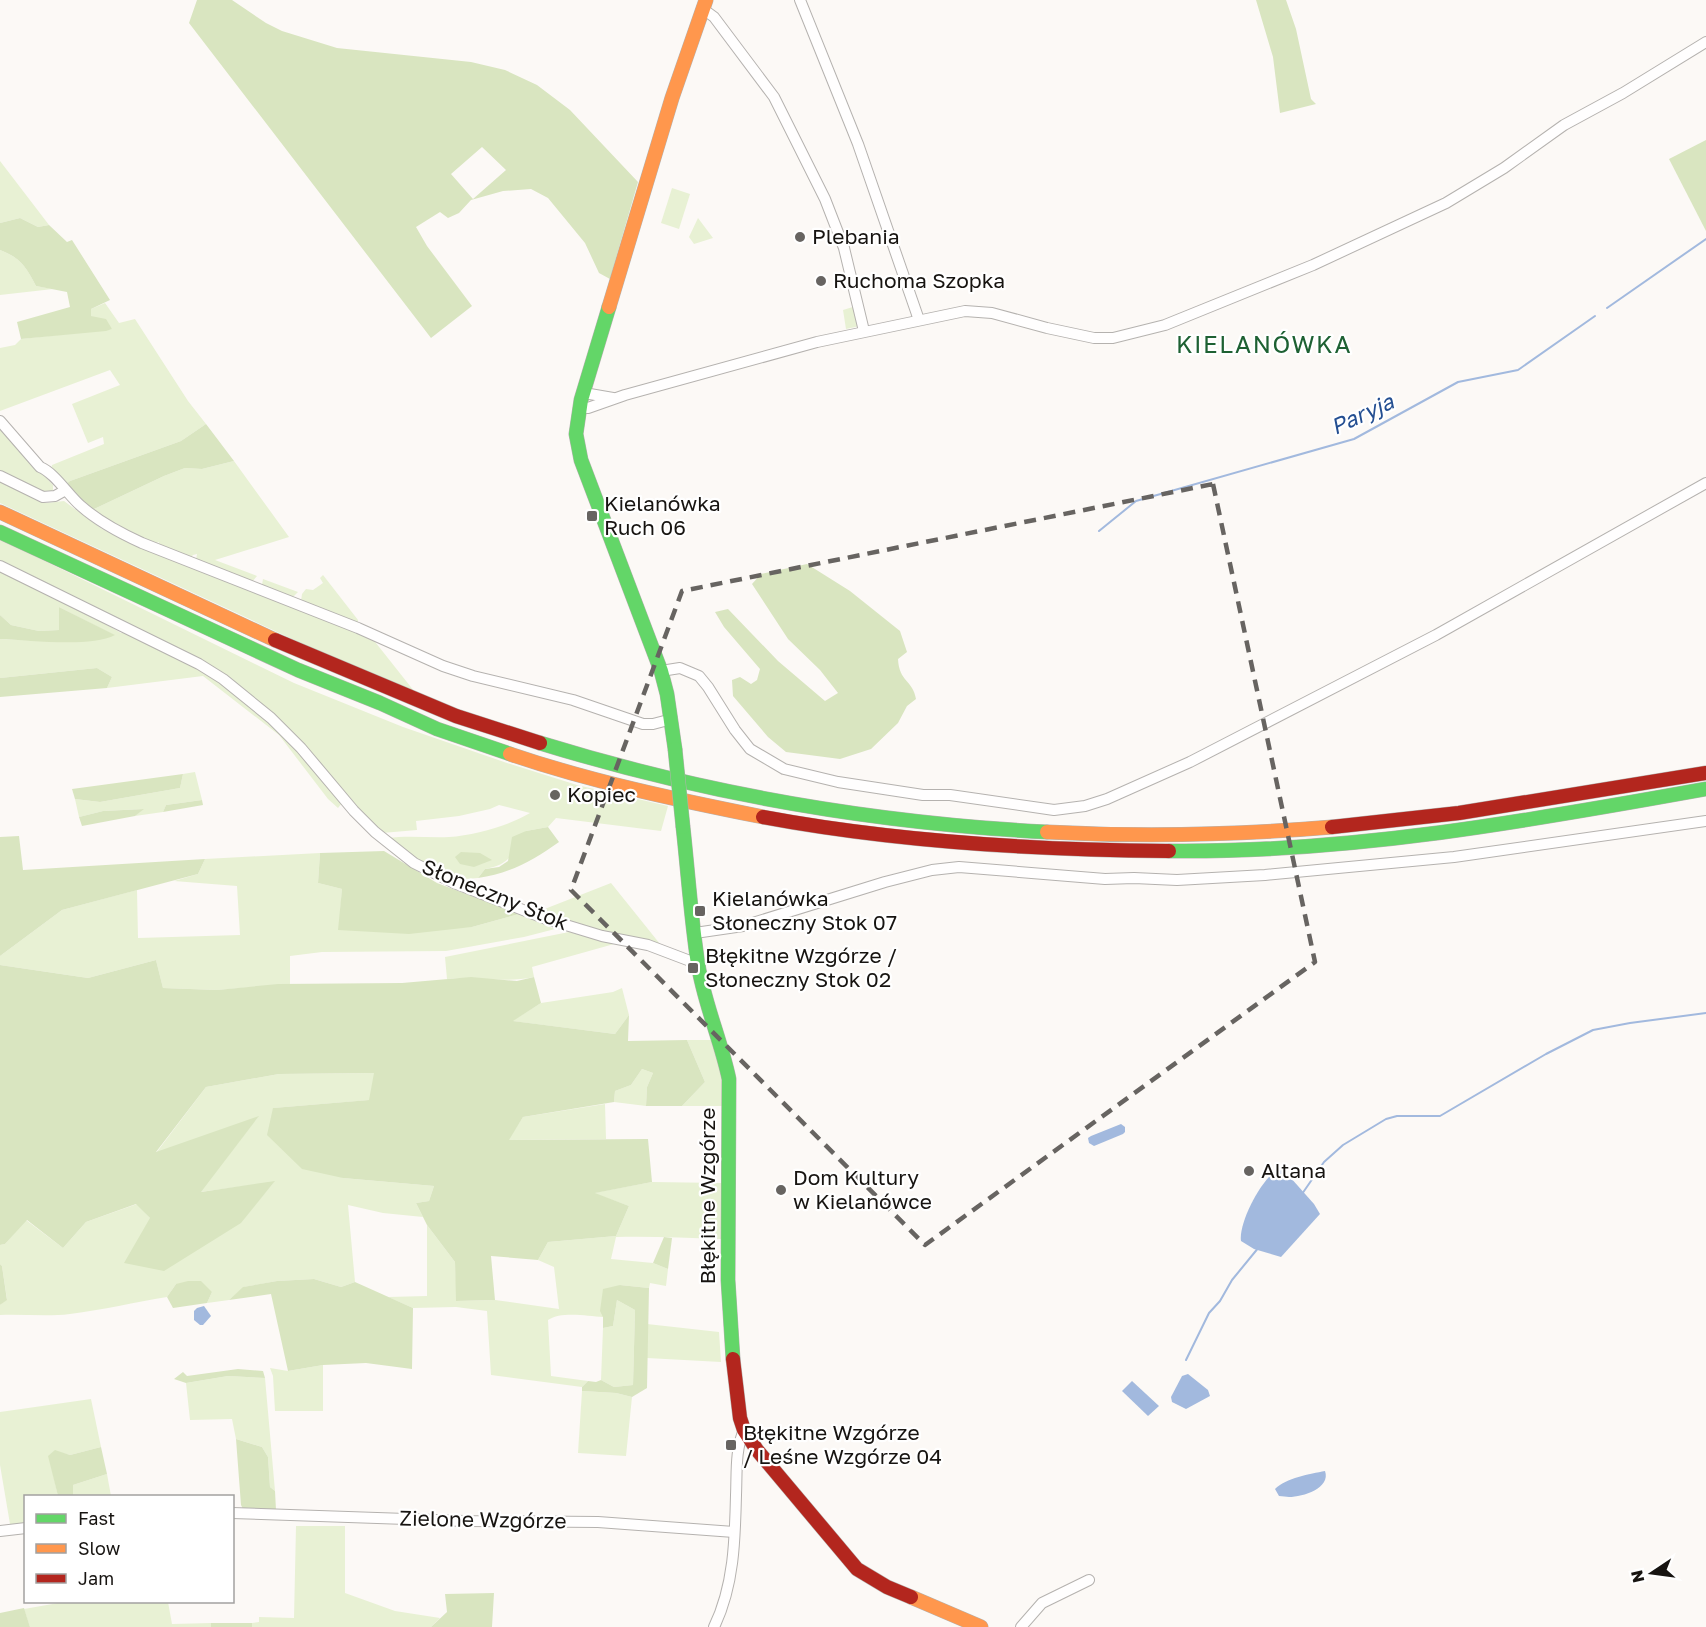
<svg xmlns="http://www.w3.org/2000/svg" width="1706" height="1627" viewBox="0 0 1706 1627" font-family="'Golos Text',sans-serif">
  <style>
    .green { fill: #e8f1d4 }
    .forest { fill: #d9e5c0; fill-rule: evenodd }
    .water { fill: #a2b9de }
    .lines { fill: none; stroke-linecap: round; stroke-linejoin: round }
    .stream { stroke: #a2b9de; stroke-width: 2 }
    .street-casing { stroke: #b5b2af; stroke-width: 12 }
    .fast-casing { stroke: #b5b2af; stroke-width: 15 }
    .slow-casing { stroke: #b5b2af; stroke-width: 15 }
    .jam-casing { stroke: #b5b2af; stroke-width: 15 }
    .street { stroke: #fffefe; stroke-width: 10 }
    .fast { stroke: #63d668; stroke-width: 14 }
    .slow { stroke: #ff974d; stroke-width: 14 }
    .jam { stroke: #b3261e; stroke-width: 14 }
    .fast-bridge-casing { stroke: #b5b2af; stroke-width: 15; stroke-linecap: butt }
    .fast-bridge { stroke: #63d668; stroke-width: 14 }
    .marked { fill: none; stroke: #676461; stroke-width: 4.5; stroke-dasharray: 12 8; stroke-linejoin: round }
    .poi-dot { fill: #676461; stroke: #fff; stroke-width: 2 }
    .labels { text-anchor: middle; stroke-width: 4.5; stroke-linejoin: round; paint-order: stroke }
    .poi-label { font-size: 21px; fill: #171411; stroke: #fff; text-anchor: start }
    .street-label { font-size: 21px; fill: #171411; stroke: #fff }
    .water-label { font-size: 22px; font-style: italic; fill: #234e91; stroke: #fff }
    .quarter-label { font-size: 24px; letter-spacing: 1.5px; fill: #1e6133; stroke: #fff }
  </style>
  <rect width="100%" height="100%" fill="#fcf9f6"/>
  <g class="green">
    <polygon points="0,161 49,225 38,227 20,218 0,223"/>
    <polygon points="672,188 690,194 679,229 661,223"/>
    <polygon points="698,218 713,238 694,244 689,237"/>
    <path d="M0,250c21,8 26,17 36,36l17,3 -53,6z"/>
    <polygon points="105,303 119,323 135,319 188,401 206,424 181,441 70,481 65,485 51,470 52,465 104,444 103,437 88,443 72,404 120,385 110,370 0,411 0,348 15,345 21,339 112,329 91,316 91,309"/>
    <polygon points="856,306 860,326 846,329 843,310"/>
    <polygon points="0,428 53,485 53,490 49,493 42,492 0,472"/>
    <polygon points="234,461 289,537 215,560 257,576 252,582 196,560 197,554 193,555 190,558 159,546 159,542 154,544 117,526 92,510 164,476 185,468 202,469"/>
    <polygon points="0,479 46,503 64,501 102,529 135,545 372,638 414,691 344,663 0,503"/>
    <path d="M0,539l294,144 109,44 104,36 70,22 91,21 -7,25 -105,-13 -8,9 -22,4c-13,21 -15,34 -41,38l-7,9 -26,2 -44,-25 -20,-17c20,-3 41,0 61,-1 26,-2 59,-11 81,-24l-31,-8 -9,4 -31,7 -43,5 1,9 -35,3 -149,-151 -233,-119z"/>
    <polygon points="0,572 88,614 121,633 126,632 183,659 219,681 281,731 342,803 338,808 328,799 279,735 203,676 107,688 112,677 97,668 0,678 0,639 69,642 114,635 59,607 59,630 39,631 11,625 0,615"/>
    <polygon points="323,575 358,620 358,623 301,601 302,594 306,589 313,590 323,583 320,578"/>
    <polygon points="263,579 298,592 294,596 290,597 262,585"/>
    <polygon points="195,772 202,800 166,805 163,812 135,816 143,809 103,811 79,817 75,799 100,802 180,788 183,774"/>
    <polygon points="320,853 318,883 342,889 339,930 472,927 519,914 555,929 524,937 446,951 322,952 290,956 290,984 217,990 163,988 156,960 88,978 0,965 0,956 62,910 137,890 138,938 240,935 237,886 174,881 198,874 205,859"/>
    <polygon points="611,883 660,944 664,946 612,934 537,912"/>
    <path d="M569,932l45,12 -82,23 2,10c-29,6 -58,0 -87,2l-2,-22z"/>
    <polygon points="622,988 629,1015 615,1034 512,1021 541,1003 613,992"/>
    <polygon points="687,1040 712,1040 722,1074 722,1106 682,1106 705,1082"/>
    <polygon points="642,1069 653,1073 647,1087 646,1106 614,1102 615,1091 631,1085"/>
    <path d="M375,1073l-5,27 -97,8 70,70 91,8 -5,15 -13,2 7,14 -40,-4 -35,-8 7,77 -14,5 -27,-8 -37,2 -33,6 -15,13 -22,3 5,-11 -36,-8 -9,13c-32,5 -64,13 -97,17 -23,3 -46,0 -70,1v-10l7,-6 -5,-33 -2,-2v-19l5,-1 21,-24 37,28 23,-26 51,-18 13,14 91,4 33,-40 -74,10 58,-75 -102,36 50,-66 73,-13z"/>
    <polygon points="605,1104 606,1139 508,1140 523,1117"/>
    <path d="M652,1182l70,1 -1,56c-35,-1 -70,-3 -105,-2l-5,22 42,4 15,6 -2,17 -16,-3 -1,5 -29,-3 -17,32c-16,-1 -42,-6 -55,3l3,56 37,5 -6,6 -91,-12 -4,-64 -31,-4 -43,1 -25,-11 39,-1v-71l28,37 2,39 38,-1 64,9 -5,-42 -16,-7 10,-18 68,-6 13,-30 -36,-13z"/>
    <polygon points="617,1300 635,1310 633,1385 614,1387 601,1380 603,1328 613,1326"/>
    <polygon points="647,1324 719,1332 721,1362 647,1358"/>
    <polygon points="323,1365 323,1411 275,1411 273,1376 270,1368 288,1371"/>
    <polygon points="228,1376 265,1378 275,1491 270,1487 268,1457 262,1447 236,1439 232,1419 190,1420 186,1383"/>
    <polygon points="582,1391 616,1393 632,1397 626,1456 578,1453"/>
    <polygon points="91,1399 101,1447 70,1455 55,1451 49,1456 58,1496 26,1496 25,1524 10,1524 0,1465 0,1412"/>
    <polygon points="107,1474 111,1496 73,1496 73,1485"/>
    <polygon points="296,1526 345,1526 345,1593 395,1611 440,1618 431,1627 252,1627 252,1623 259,1622 259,1617 294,1618"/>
    <polygon points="64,1602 168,1602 172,1624 211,1623 211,1627 30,1627 24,1609"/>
  </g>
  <g class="forest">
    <path d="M197,0h35l34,23 16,8 55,17 134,14 34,8 32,15 33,25 68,72 -28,97 -11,-6 -14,-30 -37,-45 -17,-9 -28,2 -32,9 -12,13 -11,5 -8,-6 -24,15 11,19 45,60 -41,32 -242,-315zM482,147l24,23 -33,29 -22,-25z"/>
    <polygon points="1256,0 1286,0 1296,29 1311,99 1316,104 1280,113 1273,57"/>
    <polygon points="1706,140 1706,231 1669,159"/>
    <path d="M20,218l18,9 11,-2 18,17 5,-2 38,60 -19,9v7l15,3 6,10 -6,2 -85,8 -4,-17 53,-15 -3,-15 -31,-6c-10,-19 -15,-28 -36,-36v-27z"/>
    <polygon points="206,424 234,461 202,469 185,468 164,476 92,510 65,485 70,481 181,441"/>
    <path d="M807,564l43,27 50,40 7,21 -9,7c1,23 15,21 18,40l-9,7 -9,17 -27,26 -31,10 -54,-7 -18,-15 -35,-41 -1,-16 8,-3 11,7 6,-4 3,-11 -36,-42 -9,-15 13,-3 50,52 47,40 13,-8 -18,-23 -32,-31 -36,-55 9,-10z"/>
    <path d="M59,607l56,28c-24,13 -86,5 -115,4v-24l11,10 28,6 20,-1z"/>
    <polygon points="97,668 112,677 107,688 0,697 0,678"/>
    <polygon points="183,774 180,788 100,802 75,799 72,789"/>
    <polygon points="202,800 203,805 163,812 166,805"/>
    <polygon points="144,809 135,816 82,826 79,817 103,811"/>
    <path d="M548,827l11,15c-25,18 -50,32 -81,36l7,-9 14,-2 9,-6 4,-24 14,-6z"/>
    <polygon points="19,836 23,870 205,859 198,874 62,910 0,956 0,837"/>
    <polygon points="384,851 437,883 519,914 472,927 409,934 338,930 342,889 318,883 320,853"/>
    <polygon points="461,852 480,853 492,860 474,867 460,864 455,857"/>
    <polygon points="156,960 163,988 217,990 278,984 402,983 471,977 517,981 534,977 541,1003 513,1021 615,1034 629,1015 628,1041 687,1040 705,1082 682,1106 646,1106 647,1087 653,1073 642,1069 631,1085 615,1091 614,1102 523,1117 509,1140 648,1139 652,1182 595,1193 629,1206 616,1236 548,1242 538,1260 491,1256 495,1300 456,1301 455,1262 427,1225 416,1203 429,1201 434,1186 343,1178 302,1169 267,1135 273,1108 369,1100 374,1073 279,1074 206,1087 156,1152 259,1116 201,1192 275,1181 241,1223 164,1271 124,1263 150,1218 136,1204 86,1222 63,1248 27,1220 5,1244 0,1245 0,965 88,978"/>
    <polygon points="664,1237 672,1238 668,1269 653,1263"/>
    <polygon points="0,1264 2,1266 7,1300 0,1305"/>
    <polygon points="314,1279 341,1287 355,1282 413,1308 412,1369 366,1363 323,1365 288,1371 271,1294 229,1300 243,1287 277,1281"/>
    <polygon points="188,1281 201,1281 212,1292 207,1303 173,1308 167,1297 176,1284"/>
    <polygon points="620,1285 649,1288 647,1388 632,1397 616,1393 582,1391 582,1387 588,1381 596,1382 601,1380 614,1387 633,1385 635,1310 617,1300 613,1326 603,1328 603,1317 600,1311 603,1289"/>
    <polygon points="238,1369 263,1371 265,1378 228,1376 186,1383 174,1379 183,1372 187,1376"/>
    <polygon points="236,1439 262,1447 268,1457 270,1487 275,1491 276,1510 243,1509 241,1505"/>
    <polygon points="101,1447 107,1474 73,1485 73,1496 58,1496 48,1456 55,1450 70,1455"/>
    <polygon points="494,1593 492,1627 431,1627 447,1612 445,1594"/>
    <polygon points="24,1608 30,1627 0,1627 0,1613"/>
    <rect x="211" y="1623" width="41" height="4"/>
  </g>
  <g class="water">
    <polygon points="1121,1124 1125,1127 1125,1132 1123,1134 1094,1146 1089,1143 1088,1138 1091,1136"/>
    <path d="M1282,1168l32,36 6,10 -39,43 -27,-8 -13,-8c-3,-18 23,-69 41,-73z"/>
    <polygon points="204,1306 211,1316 203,1325 200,1325 194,1320 194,1311 197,1308"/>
    <polygon points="1188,1374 1208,1390 1210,1396 1186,1409 1172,1402 1171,1397 1182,1376"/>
    <polygon points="1132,1381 1159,1406 1148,1416 1122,1391"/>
    <path d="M1325,1471c6,17 -22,26 -36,26 -3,0 -6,-1 -10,-1l-4,-7c11,-11 35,-15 50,-18z"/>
  </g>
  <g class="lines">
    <g class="stream">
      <polyline points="1607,308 1706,239"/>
      <polyline points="1099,531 1136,501 1354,439 1458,382 1518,370 1595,316"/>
      <polyline points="1302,1194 1324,1162 1343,1145 1386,1119 1397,1116 1440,1116 1546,1054 1593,1030 1630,1023 1706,1013"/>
      <polyline points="1186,1360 1209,1313 1220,1301 1232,1280 1259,1247"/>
    </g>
    <defs>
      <g id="street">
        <polyline points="800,0 858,144 919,320"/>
        <polyline points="703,9 714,17 774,97 825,199 844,248 864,331"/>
        <polyline points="584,393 613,398"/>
        <polyline points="580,407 588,408 625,395 817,342 965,311 992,313 1047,328 1094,338 1113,338 1165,325 1313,265 1446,203 1504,168 1564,125 1623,93 1706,42"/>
        <path d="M0,421l40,46c15,6 28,28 41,39 18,16 39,27 61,37l216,85 85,38 30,10 100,24 70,24h10l19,-5"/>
        <polyline points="0,476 43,497 55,496 64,491"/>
        <polyline points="0,566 199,664 223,679 271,718 301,748 354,811 375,832 414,863 454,883 546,919 602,936 648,945 698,964"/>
        <polyline points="661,671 680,668 699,676 708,687 735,730 750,749 784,769 838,782 923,795 950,795 1054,810 1085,806 1107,799 1190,762 1436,635 1706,483"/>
        <polyline points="695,933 743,926 885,882 932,870 959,867 1105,879 1134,878 1177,880 1265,875 1454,857 1706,821"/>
        <polyline points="232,1513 464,1521 598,1522 734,1532"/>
        <polyline points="0,1531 26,1528"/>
        <path d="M714,1627c20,-41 21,-87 22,-132 1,-22 -1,-45 8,-65"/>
        <polyline points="1021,1627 1042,1603 1089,1580"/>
      </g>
      <g id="fast">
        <polyline points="609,307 581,400 576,434 581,460 661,671 667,694 675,749"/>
        <polyline points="0,532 298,670 380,703 437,729 510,754"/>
        <path d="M540,743c165,51 336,80 507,89"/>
        <path d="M683,827c5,45 8,92 15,137 6,39 23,76 31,115l-1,201 5,79"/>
        <path d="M1169,851c181,2 360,-30 537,-62"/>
      </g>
      <g id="slow">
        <polyline points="609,307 672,98 706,0"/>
        <polyline points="0,512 275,640"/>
        <path d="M510,754c82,28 168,46 253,63"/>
        <path d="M1047,832c95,5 190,3 285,-5"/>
        <polyline points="911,1597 981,1627"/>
      </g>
      <g id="jam">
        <polyline points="275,640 456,716 540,743"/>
        <path d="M763,817c134,25 270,33 406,34"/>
        <polyline points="1332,827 1459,813 1706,773"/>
        <polyline points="733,1359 740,1418 744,1430 757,1450 857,1569 887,1587 911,1597"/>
      </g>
    </defs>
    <use href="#street" class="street-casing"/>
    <use href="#fast" class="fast-casing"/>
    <use href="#slow" class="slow-casing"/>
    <use href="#jam" class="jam-casing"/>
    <use href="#street" class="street"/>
    <use href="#fast" class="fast"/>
    <use href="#slow" class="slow"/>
    <use href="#jam" class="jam"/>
    <defs>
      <polyline id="fast-bridge" points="675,749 683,827"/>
    </defs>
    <use href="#fast-bridge" class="fast-bridge-casing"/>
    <use href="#fast-bridge" class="fast-bridge"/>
  </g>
  <path class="marked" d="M1213,484l102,478 -390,283 -354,-355 111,-299z"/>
  <g class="poi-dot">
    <circle cx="800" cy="237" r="6"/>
    <circle cx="821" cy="281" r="6"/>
    <rect x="586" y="510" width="12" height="12" rx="3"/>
    <circle cx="555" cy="795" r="6"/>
    <rect x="694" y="905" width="12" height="12" rx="3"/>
    <rect x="687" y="962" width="12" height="12" rx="3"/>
    <circle cx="1249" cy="1171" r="6"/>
    <circle cx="781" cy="1190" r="6"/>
    <rect x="725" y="1439" width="12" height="12" rx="3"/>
  </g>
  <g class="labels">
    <g class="poi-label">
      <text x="812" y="244">Plebania</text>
      <text x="833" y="288">Ruchoma Szopka</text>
      <text x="604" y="511">Kielanówka<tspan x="604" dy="24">Ruch 06</tspan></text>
      <text x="567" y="802">Kopiec</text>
      <text x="712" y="906">Kielanówka<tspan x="712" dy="24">Słoneczny Stok 07</tspan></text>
      <text x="705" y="963">Błękitne Wzgórze /<tspan x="705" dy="24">Słoneczny Stok 02</tspan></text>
      <text x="1261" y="1178">Altana</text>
      <text x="793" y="1185">Dom Kultury<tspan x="793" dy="24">w Kielanówce</tspan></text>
      <text x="743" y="1440">Błękitne Wzgórze<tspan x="743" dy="24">/ Leśne Wzgórze 04</tspan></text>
    </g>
    <g class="street-label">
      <text transform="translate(495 895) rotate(22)" y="7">Słoneczny Stok</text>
      <text transform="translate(708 1196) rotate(-90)" y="7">Błękitne Wzgórze</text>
      <text transform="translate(483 1520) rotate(1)" y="7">Zielone Wzgórze</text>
    </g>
    <g class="water-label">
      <text transform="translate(1362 414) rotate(-25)" y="8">Paryja</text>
    </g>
    <g class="quarter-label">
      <text x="1264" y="353">KIELANÓWKA</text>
    </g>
  </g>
  <rect x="24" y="1495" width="210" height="108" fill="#ffffff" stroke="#a2a1a0" stroke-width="1.5"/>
  <rect x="36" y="1514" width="30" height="9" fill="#63d668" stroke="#a2a1a0" stroke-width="1.5"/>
  <text x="78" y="1525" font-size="18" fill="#171411">Fast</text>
  <rect x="36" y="1544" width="30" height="9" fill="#ff974d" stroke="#a2a1a0" stroke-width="1.5"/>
  <text x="78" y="1555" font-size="18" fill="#171411">Slow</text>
  <rect x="36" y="1574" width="30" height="9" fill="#b3261e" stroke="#a2a1a0" stroke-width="1.5"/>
  <text x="78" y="1585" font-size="18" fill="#171411">Jam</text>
  <g transform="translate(1652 1573) rotate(257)" stroke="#ffffff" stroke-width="4.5" paint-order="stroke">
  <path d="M0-4.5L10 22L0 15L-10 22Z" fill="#171411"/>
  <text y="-9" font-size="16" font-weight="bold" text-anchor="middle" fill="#171411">N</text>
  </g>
</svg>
